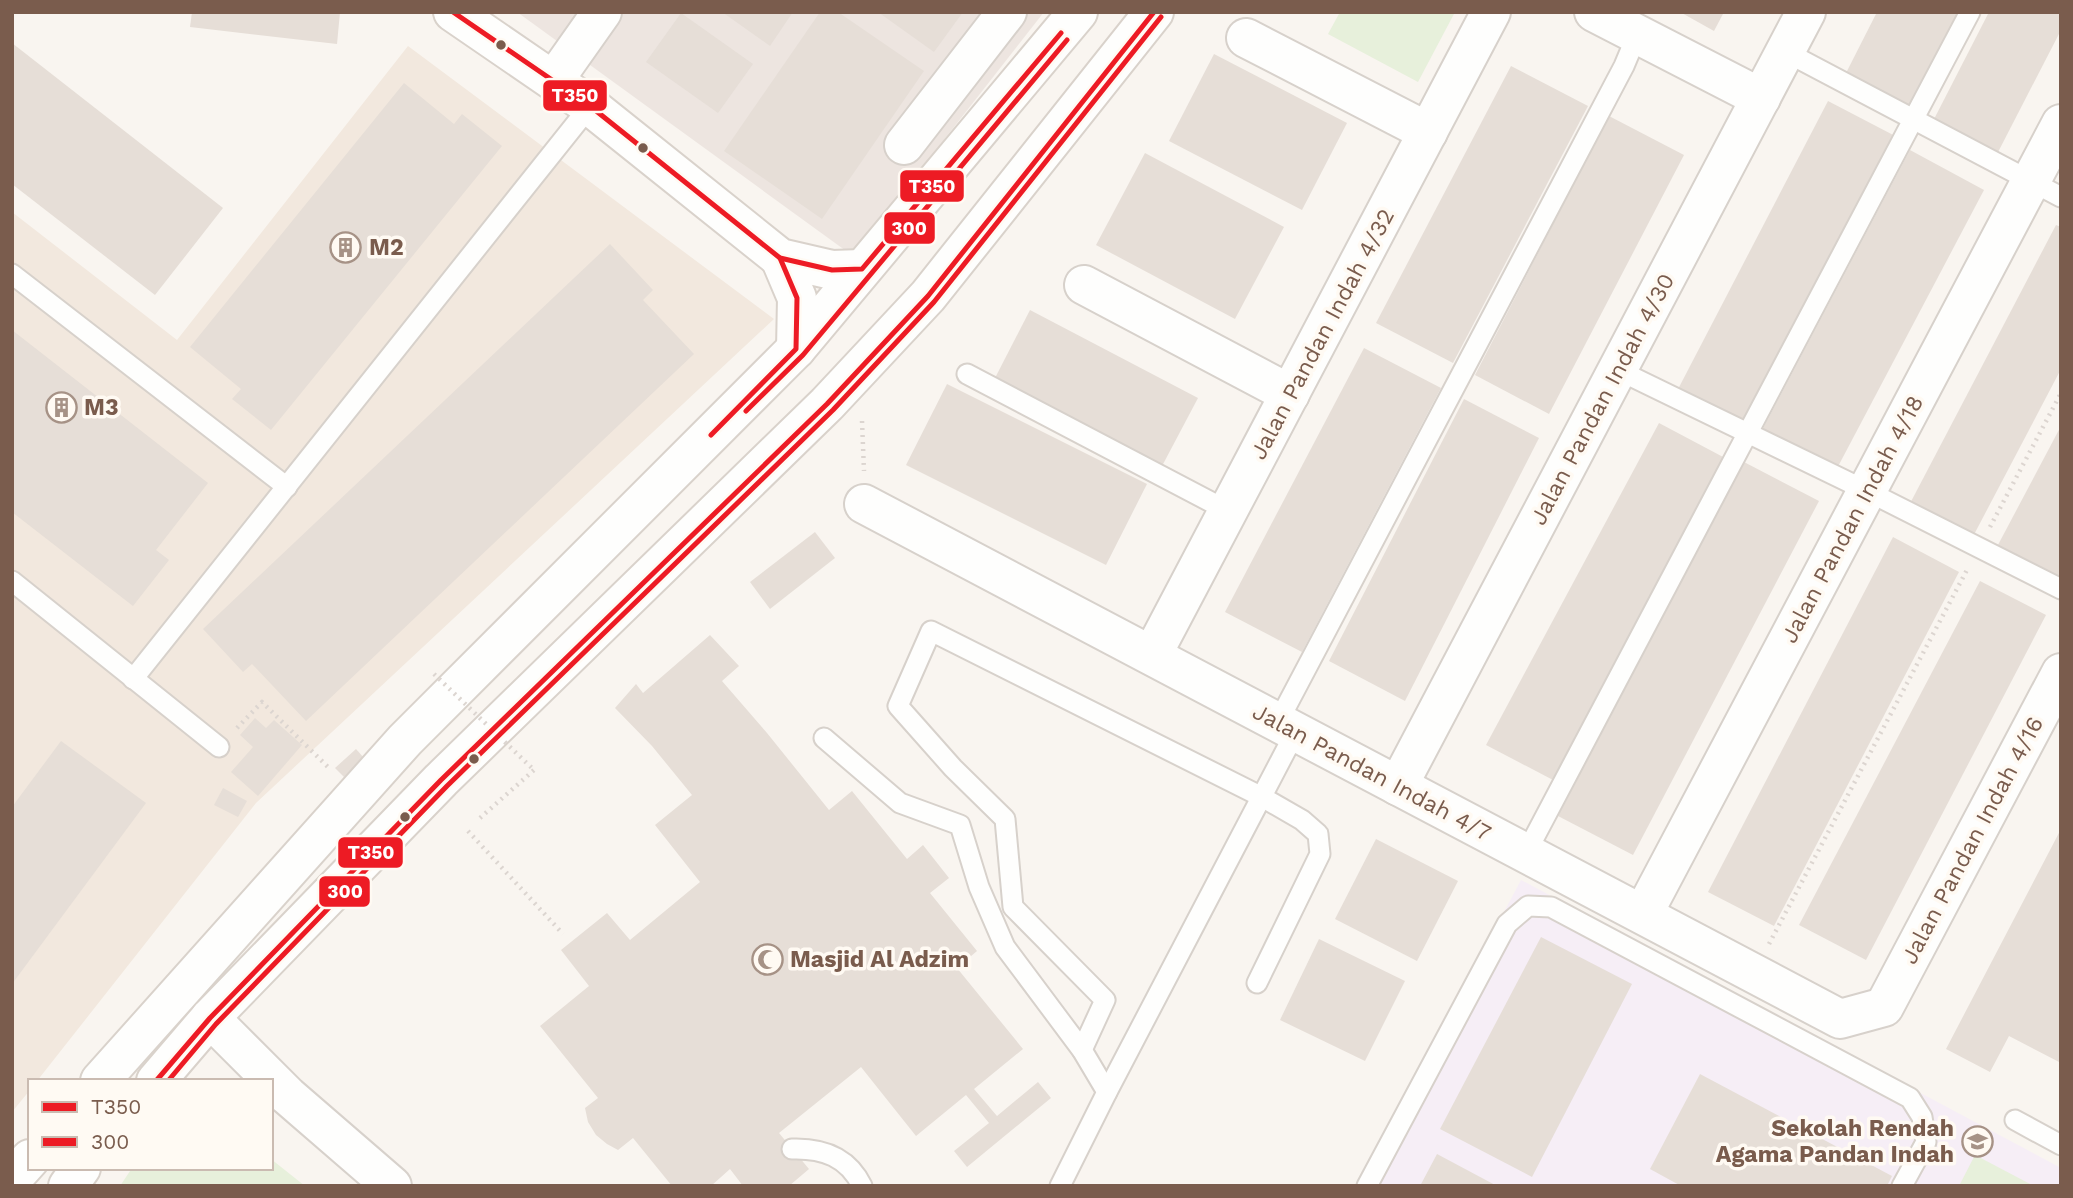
<svg xmlns="http://www.w3.org/2000/svg" width="2073" height="1198" viewBox="0 0 2073 1198" font-family="'Work Sans',sans-serif">
  <style>
    .residential { fill: #f2e8de }
    .industrial { fill: #ede5e0 }
    .education { fill: #f6eef6 }
    .green { fill: #e7f0db }
    .building { fill: #e6ded7 }
    .lines { fill: none; stroke-linecap: round; stroke-linejoin: round }
    .lane-casing { stroke: #d7d1cb; stroke-width: 23 }
    .street-casing { stroke: #d7d1cb; stroke-width: 42 }
    .secondary-casing { stroke: #d9d2cb; stroke-width: 42 }
    .path { stroke: #dcd5d0; stroke-width: 4.5; stroke-dasharray: 2 5; stroke-linecap: butt }
    .lane { stroke: #fefefd; stroke-width: 19 }
    .street { stroke: #fefefd; stroke-width: 38 }
    .secondary { stroke: #fefefd; stroke-width: 38 }
    .path-bridge { stroke: #dcd5d0; stroke-width: 4.5; stroke-dasharray: 2 5; stroke-linecap: butt }
    .bus-1-casing { stroke: #fffaf3; stroke-width: 10 }
    .bus-2-casing { stroke: #fffaf3; stroke-width: 10 }
    .bus-1 { stroke: #ed1b24; stroke-width: 5 }
    .bus-2 { stroke: #ed1b24; stroke-width: 5 }
    .bus-dot { fill: #7a5c4d; stroke: #fffaf3; stroke-width: 2.5 }
    .labels { text-anchor: middle; stroke-width: 7; stroke-linejoin: round; paint-order: stroke }
    .poi-label { font-size: 23px; font-weight: bold; fill: #7a5c4d; stroke: #fffaf3; text-anchor: start }
    .street-label { font-size: 23px; fill: #7a5c4d; stroke: #fffaf3 }
    .line-badge { stroke: #fffaf3; stroke-width: 2.5 }
    .badge-label { font-size: 19px; text-anchor: middle; font-weight: bold; fill: #fff }
  </style>
  <rect width="100%" height="100%" fill="#f9f5f0"/>
  <polygon class="residential" points="408,46 774,319 256,803 37,1081 30,1081 30,1090 12,1112 12,212 177,340"/>
  <polygon class="industrial" points="517,12 1044,12 853,256"/>
  <polygon class="education" points="1521,880 2061,1168 2061,1186 1358,1186"/>
  <g class="green">
    <polygon points="1340,12 1455,12 1418,82 1328,34"/>
    <polygon points="1975,1155 2034,1186 1959,1186"/>
    <polygon points="271,1159 305,1186 120,1186 132,1168 271,1168"/>
  </g>
  <g class="building">
    <polygon points="192,12 340,12 337,44 190,27"/>
    <polygon points="722,12 793,12 770,46"/>
    <polygon points="820,12 838,12 924,71 822,219 724,151"/>
    <polygon points="878,12 963,12 934,52"/>
    <polygon points="1680,12 1724,12 1714,31"/>
    <polygon points="1877,12 1961,12 1910,111 1844,77"/>
    <polygon points="1989,12 2061,12 2061,30 1995,158 1931,125"/>
    <polygon points="681,13 753,64 718,113 646,62"/>
    <polygon points="12,43 223,208 155,295 12,184"/>
    <polygon points="1214,54 1347,123 1302,210 1169,141"/>
    <polygon points="1511,66 1588,106 1453,363 1376,323"/>
    <polygon points="404,83 454,124 462,114 502,146 271,430 232,399 241,389 190,347"/>
    <polygon points="1828,101 1899,138 1747,430 1676,393"/>
    <polygon points="1609,116 1684,155 1549,414 1475,375"/>
    <polygon points="1910,150 1984,190 1833,476 1759,436"/>
    <polygon points="1145,153 1284,227 1235,319 1096,245"/>
    <polygon points="2056,225 2061,227 2061,369 1968,546 1905,513"/>
    <polygon points="610,244 653,290 643,300 694,354 306,721 252,664 243,672 203,629"/>
    <polygon points="1030,310 1198,398 1161,468 994,380"/>
    <polygon points="12,330 208,483 156,550 169,560 133,606 12,512"/>
    <polygon points="1364,348 1441,388 1302,652 1225,612"/>
    <polygon points="947,384 1147,484 1106,565 906,465"/>
    <polygon points="1464,399 1539,438 1405,701 1329,661"/>
    <polygon points="1659,423 1725,458 1553,780 1486,745"/>
    <polygon points="2061,426 2061,582 1990,560"/>
    <polygon points="1744,462 1819,501 1633,855 1558,816"/>
    <polygon points="815,532 835,558 770,609 750,582"/>
    <polygon points="1893,537 1959,572 1774,926 1708,892"/>
    <polygon points="1980,581 2046,615 1866,960 1799,925"/>
    <polygon points="710,635 739,666 722,681 767,733 829,810 852,791 907,859 923,845 949,878 930,893 977,951 957,968 1023,1049 974,1089 997,1116 1038,1082 1051,1098 967,1167 954,1151 989,1123 966,1095 916,1136 861,1067 779,1133 809,1169 789,1186 743,1186 730,1169 711,1186 672,1186 633,1138 618,1150 607,1144 596,1135 588,1122 585,1108 598,1098 540,1026 589,986 561,950 607,913 630,940 700,882 655,825 692,795 652,746 615,708 636,684 643,693"/>
    <polygon points="255,718 266,728 274,720 302,745 258,796 231,772 253,747 240,735"/>
    <polygon points="61,741 146,803 12,984 12,807"/>
    <polygon points="356,749 364,758 344,777 335,768"/>
    <polygon points="223,788 247,801 238,817 214,805"/>
    <polygon points="2061,829 2061,1063 2009,1036 1990,1072 1946,1049"/>
    <polygon points="1376,839 1458,881 1417,961 1335,919"/>
    <polygon points="1541,937 1632,984 1532,1177 1440,1129"/>
    <polygon points="1319,939 1405,981 1365,1061 1280,1020"/>
    <polygon points="1700,1074 1892,1176 1887,1186 1681,1186 1650,1169"/>
    <polygon points="1437,1154 1497,1186 1420,1186"/>
  </g>
  <g class="lines">
    <defs>
      <g id="lane">
        <polyline points="1786,52 2061,197"/>
        <polyline points="12,274 287,487"/>
        <polyline points="1618,370 1867,491 2061,589"/>
        <polyline points="967,374 1228,511"/>
        <polyline points="12,581 219,747"/>
        <polyline points="133,679 590,106"/>
        <polyline points="1278,722 1624,66 1637,35"/>
        <polyline points="824,738 900,803 960,825 979,887 1005,947 1082,1050 1107,1092"/>
        <polyline points="1526,853 1970,12"/>
        <polyline points="1082,1050 1105,1000 1013,907 1005,819 953,768 898,706 931,631 1262,797 1302,820 1318,834 1320,854 1257,983"/>
        <polyline points="2015,1120 2061,1145"/>
        <path d="M792,1149c31,-1 56,8 70,37"/>
        <polyline points="1060,1186 1107,1092 1296,731"/>
        <polyline points="1367,1186 1507,924 1528,906 1551,907 1910,1098 1922,1117 1926,1142 1902,1186"/>
      </g>
      <g id="street">
        <polyline points="1594,12 1761,98"/>
        <polyline points="1246,38 1428,132"/>
        <polyline points="554,80 602,12"/>
        <polyline points="904,145 1007,12"/>
        <polyline points="1084,285 1290,394"/>
        <polyline points="864,504 1840,1019 1884,1007 2061,673"/>
        <polyline points="1152,655 1491,12"/>
        <polyline points="1398,786 1806,12"/>
        <polyline points="1643,914 2061,124"/>
        <polyline points="210,1018 288,1096 392,1186"/>
      </g>
      <g id="secondary">
        <polyline points="453,12 590,106 780,258 832,270 862,269"/>
        <polyline points="780,258 797,298 796,349"/>
        <polyline points="100,1081 405,740 796,349 1078,12"/>
        <polyline points="156,1081 210,1018 441,780 827,404 928,296 1154,12"/>
        <polyline points="12,1179 30,1159"/>
        <polyline points="68,1186 81,1168"/>
      </g>
    </defs>
    <use href="#lane" class="lane-casing"/>
    <use href="#street" class="street-casing"/>
    <use href="#secondary" class="secondary-casing"/>
    <g class="path">
      <polyline points="862,421 864,471"/>
      <polyline points="1990,527 2061,393"/>
      <polyline points="237,728 262,702 331,770"/>
      <polyline points="480,818 534,770"/>
      <polyline points="468,831 563,934"/>
      <polyline points="1769,944 1968,568"/>
    </g>
    <use href="#lane" class="lane"/>
    <use href="#street" class="street"/>
    <use href="#secondary" class="secondary"/>
    <polyline class="path-bridge" points="434,674 534,770"/>
    <defs>
      <g id="bus-1">
        <polyline points="453,12 590,106 780,258 832,270 862,269 1061,33"/>
        <polyline points="711,435 796,349 797,298 780,258"/>
        <polyline points="156,1081 210,1018 441,780 827,404 928,296 1154,12"/>
      </g>
      <g id="bus-2">
        <polyline points="746,411 803,355 1067,40"/>
        <polyline points="168,1081 216,1024 447,786 833,410 934,302 1161,17"/>
      </g>
    </defs>
    <use href="#bus-1" class="bus-1-casing"/>
    <use href="#bus-2" class="bus-2-casing"/>
    <use href="#bus-1" class="bus-1"/>
    <use href="#bus-2" class="bus-2"/>
  </g>
  <defs>
    <symbol id="building-ring" viewBox="-11 -11 22 22"><circle r="9.5" fill="#fffaf3" stroke="#a69286" stroke-width="1.5"/><path d="M-4-6H4V6H1V3H-1V6H-4ZM-2.5-4.3h1.7v1.8h-1.7ZM.8-4.3h1.7v1.8H.8ZM-2.5-1h1.7V.8h-1.7ZM.8-1h1.7V.8H.8Z" fill="#a69286"/></symbol>
    <symbol id="mosque-ring" viewBox="-11 -11 22 22"><circle r="9.5" fill="#fffaf3" stroke="#a69286" stroke-width="1.5"/><path d="M3.5-4.9A6 6 0 1 0 3.5 4.9A5 5 0 1 1 3.5-4.9Z" fill="#a69286"/></symbol>
    <symbol id="school-ring" viewBox="-11 -11 22 22"><circle r="9.5" fill="#fffaf3" stroke="#a69286" stroke-width="1.5"/><path d="M0-5L7-2L0 1L-7-2ZM-4 1L0 2.5L4 1V4Q0 6-4 4Z" fill="#a69286"/></symbol>
  </defs>
  <g fill-rule="evenodd">
    <use href="#building-ring" x="328" y="230" width="35" height="35"/>
    <use href="#building-ring" x="44" y="390" width="35" height="35"/>
    <use href="#mosque-ring" x="750" y="942" width="35" height="35"/>
    <use href="#school-ring" x="1960" y="1124" width="35" height="35"/>
  </g>
  <g class="bus-dot">
    <circle cx="501" cy="45" r="6"/>
    <circle cx="643" cy="148" r="6"/>
    <circle cx="474" cy="759" r="6"/>
    <circle cx="405" cy="817" r="6"/>
  </g>
  <g class="labels">
    <g class="poi-label">
      <text x="369" y="255">M2</text>
      <text x="84" y="415">M3</text>
      <text x="790" y="967">Masjid Al Adzim</text>
      <text x="1954" y="1136" text-anchor="end">Sekolah Rendah<tspan x="1954" dy="26">Agama Pandan Indah</tspan></text>
    </g>
    <g class="street-label">
      <text transform="translate(1322 334) rotate(-62)" y="8">Jalan Pandan Indah 4/32</text>
      <text transform="translate(1602 399) rotate(-62)" y="8">Jalan Pandan Indah 4/30</text>
      <text transform="translate(1852 519) rotate(-62)" y="8">Jalan Pandan Indah 4/18</text>
      <text transform="translate(1372 772) rotate(28)" y="8">Jalan Pandan Indah 4/7</text>
      <text transform="translate(1972 840) rotate(-62)" y="8">Jalan Pandan Indah 4/16</text>
    </g>
  </g>
  <g class="line-badge">
    <rect x="542" y="79" width="66" height="33" rx="7" fill="#ed1b24"/>
    <rect x="899" y="169" width="66" height="34" rx="7" fill="#ed1b24"/>
    <rect x="883" y="211" width="53" height="34" rx="7" fill="#ed1b24"/>
    <rect x="337" y="836" width="67" height="33" rx="7" fill="#ed1b24"/>
    <rect x="318" y="875" width="53" height="33" rx="7" fill="#ed1b24"/>
  </g>
  <g class="badge-label">
    <text x="575" y="102">T350</text>
    <text x="932" y="193">T350</text>
    <text x="909" y="235">300</text>
    <text x="371" y="859">T350</text>
    <text x="345" y="898">300</text>
  </g>
  <rect width="2073" height="1198" fill="none" stroke="#7a5c4d" stroke-width="28"/>
  <rect x="28" y="1079" width="245" height="91" fill="#fffaf3" stroke="#cabbb1" stroke-width="2"/>
  <rect x="42" y="1102" width="35" height="10" fill="#ed1b24" stroke="#cabbb1" stroke-width="2"/>
  <text x="91" y="1114" font-size="21" fill="#7a5c4d">T350</text>
  <rect x="42" y="1137" width="35" height="10" fill="#ed1b24" stroke="#cabbb1" stroke-width="2"/>
  <text x="91" y="1149" font-size="21" fill="#7a5c4d">300</text>
</svg>
